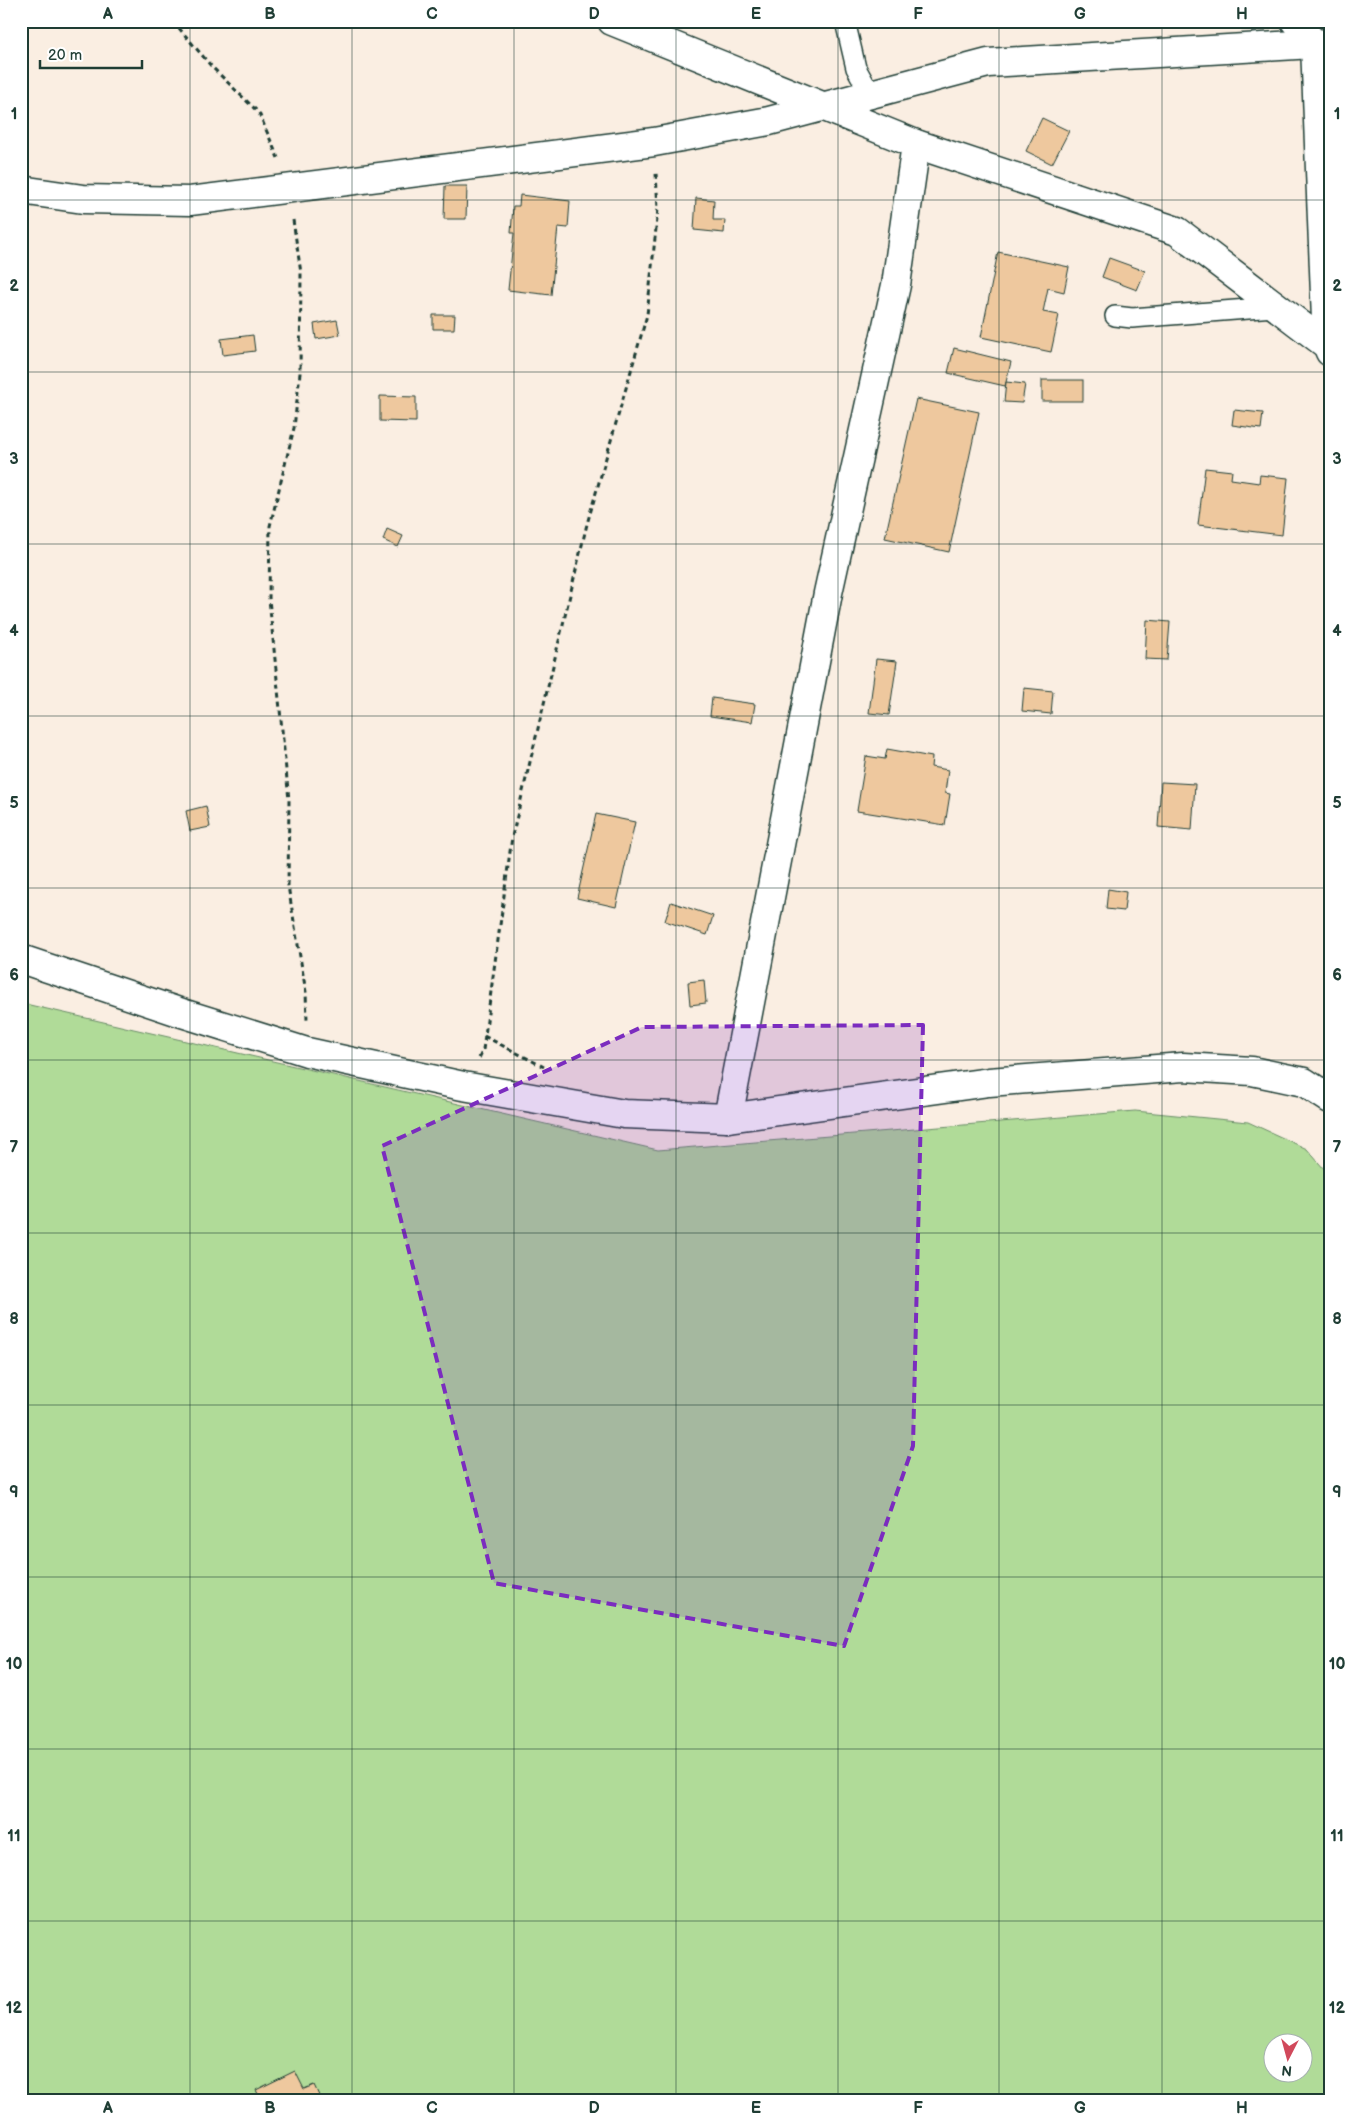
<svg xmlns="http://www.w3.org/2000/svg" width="1351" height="2121" viewBox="0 0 1351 2121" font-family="'Balsamiq Sans',sans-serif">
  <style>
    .green { fill: #b0db98; stroke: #688c66; fill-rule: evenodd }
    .building { fill: #eec89e; stroke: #1f3d34 }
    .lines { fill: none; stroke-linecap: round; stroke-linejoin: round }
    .service-casing { stroke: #1f3d34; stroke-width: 22 }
    .minor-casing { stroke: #1f3d34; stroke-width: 31 }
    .path { stroke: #1f3d34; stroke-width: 3; stroke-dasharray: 5 4; stroke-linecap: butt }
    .service { stroke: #fff; stroke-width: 19 }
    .minor { stroke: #fff; stroke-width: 28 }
    .marked { fill: #7b2cbf; fill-opacity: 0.2; stroke: #7b2cbf; stroke-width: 4; stroke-dasharray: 10 6; stroke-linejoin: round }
    .grid { fill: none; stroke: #1f3d34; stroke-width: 1; stroke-opacity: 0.55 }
    .neatline { fill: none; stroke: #1f3d34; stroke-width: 2 }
    .grid-label { font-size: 16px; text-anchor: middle; font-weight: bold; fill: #1f3d34 }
  </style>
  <rect width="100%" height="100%" fill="#faeee2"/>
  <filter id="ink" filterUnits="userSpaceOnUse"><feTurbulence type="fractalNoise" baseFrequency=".02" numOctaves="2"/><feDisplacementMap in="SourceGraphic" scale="10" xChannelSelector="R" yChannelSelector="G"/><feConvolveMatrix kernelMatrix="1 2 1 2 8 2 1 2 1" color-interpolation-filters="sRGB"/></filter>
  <g filter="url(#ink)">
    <path class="green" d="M21,1003l637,147 477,-39 113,11 59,27 23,27v924h-1309zM1274,2044h30v30h-30z"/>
    <g class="building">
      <polygon points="1042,118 1069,131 1052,164 1026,151"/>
      <polygon points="445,186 467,186 466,219 444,219"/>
      <polygon points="520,195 570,201 568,228 558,227 551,295 508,290 514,233 511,233 513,206 519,206"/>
      <polygon points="696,198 714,200 713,220 725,220 724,233 694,230"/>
      <polygon points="998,252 1069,267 1064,292 1048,288 1043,312 1059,315 1051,352 981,337"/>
      <polygon points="1109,258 1145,271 1137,290 1102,277"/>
      <polygon points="433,315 455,315 454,329 433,329"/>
      <polygon points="337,320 340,335 316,339 314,324"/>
      <polygon points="253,335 255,351 223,355 221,339"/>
      <polygon points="954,348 1011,362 1005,386 948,373"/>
      <rect x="1042" y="380" width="41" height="21"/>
      <polygon points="1006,382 1025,384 1022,403 1004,402"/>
      <polygon points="380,396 416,397 416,422 380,421"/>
      <polygon points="916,399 979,412 949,552 885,538"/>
      <polygon points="1234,410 1263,413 1261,429 1232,425"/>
      <polygon points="1205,468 1232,471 1231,479 1259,483 1260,475 1288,478 1282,535 1198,525"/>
      <polygon points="387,529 403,536 398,547 383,540"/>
      <polygon points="1147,620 1170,622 1167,660 1145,659"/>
      <polygon points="876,659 897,661 889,715 869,713"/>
      <polygon points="1024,688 1053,691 1051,714 1022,711"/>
      <polygon points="712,698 755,704 752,722 710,716"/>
      <polygon points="887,749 932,757 931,767 948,770 945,793 950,794 945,825 857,811 866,756 885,759"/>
      <polygon points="1161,782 1195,784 1192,830 1158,827"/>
      <polygon points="206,806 210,827 190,831 186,811"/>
      <polygon points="596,814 635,822 616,907 577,898"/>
      <polygon points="1108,889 1126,892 1124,911 1106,909"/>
      <polygon points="671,902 713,916 707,935 665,921"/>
      <polygon points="704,980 706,1003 690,1005 688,982"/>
      <polygon points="295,2071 304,2089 314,2085 321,2100 261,2100 256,2090"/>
    </g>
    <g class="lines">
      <defs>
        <g id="service">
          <polyline points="845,21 856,68 870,93"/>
          <polyline points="1115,316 1132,318 1274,307"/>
        </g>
        <g id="minor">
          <polyline points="612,21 916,144 1177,231 1327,345 1330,352"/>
          <polyline points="1295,21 1315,45 1327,345"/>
          <polyline points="21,190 83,199 190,201 654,142 769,121 988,63 1330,43"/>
          <polyline points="21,959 182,1013 307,1052 463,1086 624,1114 728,1118 989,1082 1183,1067 1252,1071 1304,1082 1330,1099"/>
          <polyline points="728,1118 828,593 896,285 916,144"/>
        </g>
      </defs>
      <use href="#service" class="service-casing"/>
      <use href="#minor" class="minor-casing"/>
      <g class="path">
        <polyline points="173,21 212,67 259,113 278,158"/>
        <polyline points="293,220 301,273 300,373 294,428 270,526 269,599 289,800 288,886 306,992 307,1020"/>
        <polyline points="484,1036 544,1067"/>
        <polyline points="479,1058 483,1050 512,837 587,524 647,315 658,209 656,173"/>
      </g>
      <use href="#service" class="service"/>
      <use href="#minor" class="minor"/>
    </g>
  </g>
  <path class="marked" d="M923,1025l-10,421 -69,200 -350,-63 -112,-437 260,-119z"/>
  <path class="grid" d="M190,21v2079M352,21v2079M514,21v2079M676,21v2079M838,21v2079M999,21v2079M1162,21v2079M21,200h1309M21,372h1309M21,544h1309M21,716h1309M21,888h1309M21,1060h1309M21,1233h1309M21,1405h1309M21,1577h1309M21,1749h1309M21,1921h1309"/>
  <rect width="1351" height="2121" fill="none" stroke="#fff" stroke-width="55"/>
  <g transform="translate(1288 2058) rotate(186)"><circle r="24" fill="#ffffff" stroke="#a5b1ae"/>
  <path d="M0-4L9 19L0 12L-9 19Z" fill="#d1495b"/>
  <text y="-8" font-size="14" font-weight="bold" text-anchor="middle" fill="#1f3d34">N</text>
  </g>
  <path d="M40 60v8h102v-8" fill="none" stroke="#1f3d34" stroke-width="2.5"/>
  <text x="48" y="60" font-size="15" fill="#1f3d34" stroke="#ffffff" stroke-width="4" paint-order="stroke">20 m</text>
  <rect x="28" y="28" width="1296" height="2066" class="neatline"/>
  <g class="grid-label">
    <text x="108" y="19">A</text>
    <text x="270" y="19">B</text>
    <text x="432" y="19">C</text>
    <text x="594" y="19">D</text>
    <text x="756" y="19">E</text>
    <text x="918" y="19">F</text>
    <text x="1080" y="19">G</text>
    <text x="1242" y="19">H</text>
    <text x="14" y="119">1</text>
    <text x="1337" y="119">1</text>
    <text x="14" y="291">2</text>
    <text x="1337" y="291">2</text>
    <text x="14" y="464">3</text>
    <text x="1337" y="464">3</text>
    <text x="14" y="636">4</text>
    <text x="1337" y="636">4</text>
    <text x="14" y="808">5</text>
    <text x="1337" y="808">5</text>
    <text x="14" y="980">6</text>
    <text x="1337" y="980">6</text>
    <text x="14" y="1152">7</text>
    <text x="1337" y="1152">7</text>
    <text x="14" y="1324">8</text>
    <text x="1337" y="1324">8</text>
    <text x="14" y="1497">9</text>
    <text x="1337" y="1497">9</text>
    <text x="14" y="1669">10</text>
    <text x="1337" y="1669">10</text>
    <text x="14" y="1841">11</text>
    <text x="1337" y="1841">11</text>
    <text x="14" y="2013">12</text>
    <text x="1337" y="2013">12</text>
    <text x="108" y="2113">A</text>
    <text x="270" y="2113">B</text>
    <text x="432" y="2113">C</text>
    <text x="594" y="2113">D</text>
    <text x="756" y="2113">E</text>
    <text x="918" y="2113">F</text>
    <text x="1080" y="2113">G</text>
    <text x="1242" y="2113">H</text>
  </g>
</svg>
